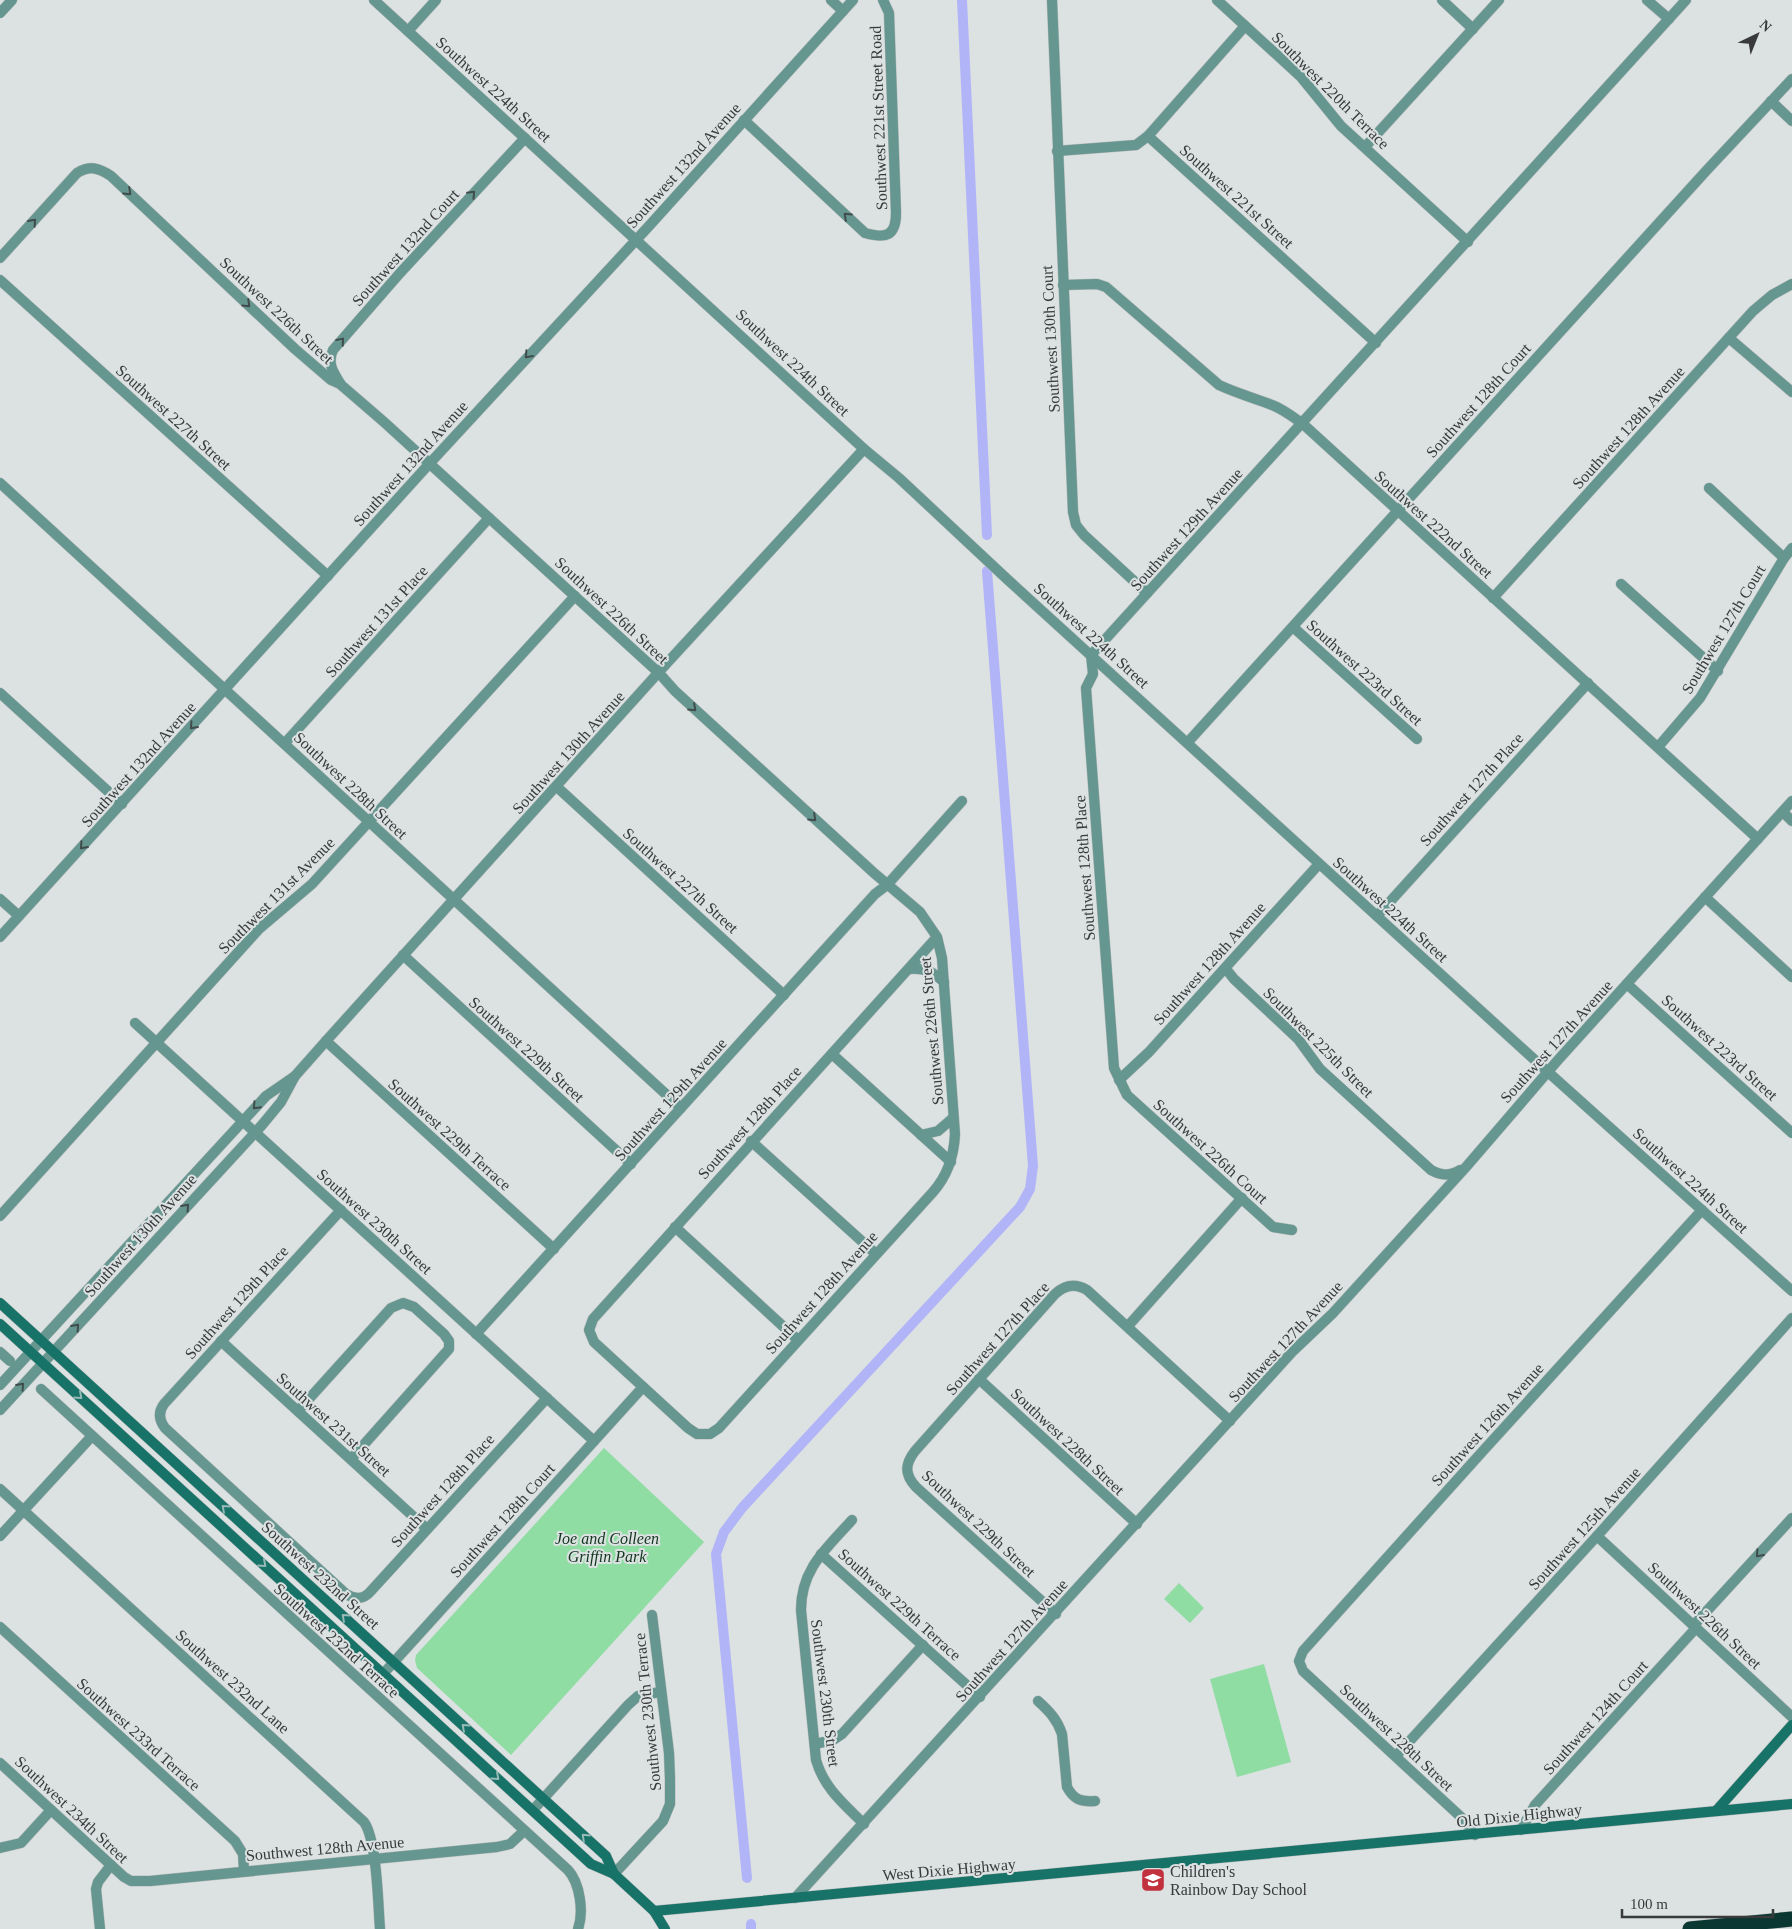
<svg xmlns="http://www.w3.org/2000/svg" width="1792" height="1929" viewBox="0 0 1792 1929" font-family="Georgia,serif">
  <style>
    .green { fill: #90dda4 }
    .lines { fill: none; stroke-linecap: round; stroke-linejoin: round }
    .canal { stroke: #b2b4f8; stroke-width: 10 }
    .street-casing { stroke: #b8bcbd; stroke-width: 11 }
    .secondary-casing { stroke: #b8bcbd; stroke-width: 11 }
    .highway-casing { stroke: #b8bcbd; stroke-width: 16 }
    .street { stroke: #65968f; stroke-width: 10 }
    .secondary { stroke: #177268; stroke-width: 10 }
    .highway { stroke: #0a3732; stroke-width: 15 }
    .oneway { stroke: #414c4c }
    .oneway2 { stroke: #97bab7 }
    .labels { text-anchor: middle; stroke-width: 4; stroke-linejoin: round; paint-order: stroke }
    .street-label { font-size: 16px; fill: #383a3b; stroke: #dce1e2 }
    .park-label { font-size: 16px; font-style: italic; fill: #12361e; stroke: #dce1e2 }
    .poi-label { font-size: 16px; fill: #383a3b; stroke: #dce1e2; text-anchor: start }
  </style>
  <rect width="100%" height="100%" fill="#dce1e2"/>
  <g class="green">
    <polygon points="604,1448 704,1542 511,1755 417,1668 415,1660 416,1655"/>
    <polygon points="1179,1583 1204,1608 1190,1623 1164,1599"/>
    <polygon points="1264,1664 1291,1762 1237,1777 1210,1679"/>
  </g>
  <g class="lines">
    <g class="canal">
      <polyline points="962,0 987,535"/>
      <polyline points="747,1878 716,1554 724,1532 742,1508 1020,1207 1030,1189 1033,1166 987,571"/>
      <polyline points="751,1924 751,1929"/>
    </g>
    <defs>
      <g id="street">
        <polyline points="374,0 864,449 899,478 1007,579 1548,1072 1792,1291"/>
        <polyline points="831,0 843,11"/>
        <polyline points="1052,0 1073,512 1076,525 1084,535 1147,593"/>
        <polyline points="1217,0 1301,77 1341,126 1468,242"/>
        <polyline points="1442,0 1473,29"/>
        <polyline points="1647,0 1669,19"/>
        <polyline points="0,13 12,0"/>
        <polyline points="408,31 436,0"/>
        <polyline points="1771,101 1792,121"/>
        <path d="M744,120l121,113c21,6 31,3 31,-20l-7,-200 -6,-13"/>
        <polyline points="1148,136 1376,343"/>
        <polyline points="1365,147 1499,0"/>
        <polyline points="1057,151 1136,145 1148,136 1245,26"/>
        <path d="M0,258l77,-85c13,-8 22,-5 34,3l184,173 36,31 9,4 44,38 275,251 16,18 199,182 46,39 17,25 5,21 13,176c-1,22 -7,41 -22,58l-214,236 -9,6h-13l-9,-6 -94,-86 -5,-12 4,-11 344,-382"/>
        <polyline points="0,280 328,576"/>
        <path d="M1063,285l34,-1 9,3 113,98c17,8 35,13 53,20 11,4 21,12 31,19l455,415"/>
        <polyline points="1729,338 1792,392"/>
        <path d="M340,383c-7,-11 -13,-20 -7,-33l67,-77 125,-135"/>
        <polyline points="0,483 681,1108"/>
        <polyline points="1709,488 1784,558"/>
        <polyline points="1621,584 1718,671"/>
        <polyline points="1493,598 1753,311 1772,295 1792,284"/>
        <polyline points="1293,627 1417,739"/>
        <polyline points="0,693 122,804"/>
        <polyline points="1188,742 1706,171 1792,79"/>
        <polyline points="285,743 489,518"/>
        <polyline points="1658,747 1700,698 1784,558 1792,548"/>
        <polyline points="557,787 784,995"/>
        <polyline points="1783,812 1792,821"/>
        <polyline points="1705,897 1792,977"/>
        <polyline points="0,899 19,916"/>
        <polyline points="1377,916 1588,683"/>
        <polyline points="0,937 430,463 649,226 853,0"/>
        <polyline points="403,955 631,1164"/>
        <path d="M909,969c16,-1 23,2 35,13"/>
        <path d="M1226,969l8,10 64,60 22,30 111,101c11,6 19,6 29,0"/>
        <polyline points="1627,984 1792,1133"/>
        <polyline points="135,1023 594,1441"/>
        <polyline points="326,1041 554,1249"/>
        <polyline points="832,1054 951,1162"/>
        <polyline points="1119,1080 1149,1052 1319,864"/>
        <polyline points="921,1135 938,1131 953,1118"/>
        <polyline points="751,1141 876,1254"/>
        <path d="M341,1210l-177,194c-6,8 -5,16 1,24l181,166c8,5 17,6 24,-2l177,-194"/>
        <polyline points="0,1216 259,929 312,884 575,596"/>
        <polyline points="675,1227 798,1340"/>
        <polyline points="1292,1230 1273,1227 1127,1095 1114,1068 1086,688 1093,674 1091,655 1686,0"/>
        <polyline points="1128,1326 1242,1198"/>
        <polyline points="476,1334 875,894 887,885 962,801"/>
        <polyline points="221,1341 427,1529"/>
        <polyline points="0,1352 10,1361"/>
        <polyline points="979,1379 1137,1524"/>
        <polyline points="0,1385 266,1096 295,1076"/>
        <path d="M41,1389l527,481c12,13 16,42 10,59"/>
        <polyline points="0,1410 262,1125 281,1102 295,1076 326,1041 667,663 864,449"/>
        <polyline points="298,1411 391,1308 403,1303 414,1307 444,1334 449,1341 449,1349 351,1459"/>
        <path d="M0,1489l364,333c13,18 14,82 16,107"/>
        <path d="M852,1520c-26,29 -51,49 -51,90l15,150c8,28 28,44 48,64"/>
        <polyline points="0,1536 92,1436"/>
        <polyline points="1597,1536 1792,1717"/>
        <polyline points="821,1554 980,1697"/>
        <path d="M1056,1614l-140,-127c-12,-13 -11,-23 -1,-36l140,-157c10,-9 20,-11 32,-4l143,131"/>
        <polyline points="1694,1625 1792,1518"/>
        <polyline points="0,1627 235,1841 243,1854 244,1871"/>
        <polyline points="383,1674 643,1387"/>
        <path d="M1038,1701c11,10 19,18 24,33l5,53c7,13 14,15 28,14"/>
        <polyline points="815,1744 833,1740 842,1734 923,1645"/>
        <polyline points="1396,1756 1597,1536 1792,1318"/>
        <polyline points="0,1763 124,1877 131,1881 150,1881 497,1847 510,1844 524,1831"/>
        <polyline points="533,1810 628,1705 638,1696 660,1692"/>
        <polyline points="1521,1830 1535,1805 1696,1628"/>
        <polyline points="1475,1835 1462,1818 1303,1671 1299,1661 1303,1651 1482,1452 1702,1210"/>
        <polyline points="0,1848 21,1843 51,1810"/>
        <polyline points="614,1874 663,1821 670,1804 670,1779 669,1753 652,1615"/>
        <polyline points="795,1898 1293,1351 1333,1313 1364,1279 1466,1167 1558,1060 1792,801"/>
        <polyline points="100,1929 96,1889 98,1882 111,1865"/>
      </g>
      <g id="secondary">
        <polyline points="0,1303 606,1856 614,1874"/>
        <polyline points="0,1324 591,1864 614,1874 654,1911 665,1929"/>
        <polyline points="1716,1811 1792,1725"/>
        <polyline points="654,1911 1792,1804"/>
      </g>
      <polyline id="highway" points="1690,1929 1792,1919"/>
    </defs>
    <use href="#street" class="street-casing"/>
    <use href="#secondary" class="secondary-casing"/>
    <use href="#highway" class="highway-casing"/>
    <use href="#street" class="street"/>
    <use href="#secondary" class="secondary"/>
    <use href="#highway" class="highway"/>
  </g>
  <defs><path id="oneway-chevron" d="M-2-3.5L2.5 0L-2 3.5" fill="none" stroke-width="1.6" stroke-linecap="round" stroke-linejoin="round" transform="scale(1.25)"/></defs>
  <g class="oneway">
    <use href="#oneway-chevron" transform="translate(128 192) rotate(43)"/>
    <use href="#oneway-chevron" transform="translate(472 194) rotate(-47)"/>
    <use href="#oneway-chevron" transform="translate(847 216) rotate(-137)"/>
    <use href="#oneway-chevron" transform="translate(33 222) rotate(-48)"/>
    <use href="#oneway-chevron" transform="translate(247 304) rotate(44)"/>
    <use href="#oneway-chevron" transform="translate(341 341) rotate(-50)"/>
    <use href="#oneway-chevron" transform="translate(528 355) rotate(132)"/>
    <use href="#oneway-chevron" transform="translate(693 708) rotate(43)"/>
    <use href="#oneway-chevron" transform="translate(193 726) rotate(132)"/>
    <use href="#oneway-chevron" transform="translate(813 818) rotate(43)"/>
    <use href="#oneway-chevron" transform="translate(83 846) rotate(132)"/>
    <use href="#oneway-chevron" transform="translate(256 1106) rotate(133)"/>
    <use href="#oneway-chevron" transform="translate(186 1207) rotate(-48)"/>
    <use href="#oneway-chevron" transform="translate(76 1327) rotate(-48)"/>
    <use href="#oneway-chevron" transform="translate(21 1386) rotate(-48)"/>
    <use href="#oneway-chevron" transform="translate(1759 1554) rotate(132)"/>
  </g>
  <g class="oneway2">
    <use href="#oneway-chevron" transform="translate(79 1396) rotate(42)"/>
    <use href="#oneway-chevron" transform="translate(225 1508) rotate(-138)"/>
    <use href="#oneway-chevron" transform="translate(263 1564) rotate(42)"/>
    <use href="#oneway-chevron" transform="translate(345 1617) rotate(-138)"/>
    <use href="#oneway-chevron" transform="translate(465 1727) rotate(-138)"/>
    <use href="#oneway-chevron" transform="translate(496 1777) rotate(42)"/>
    <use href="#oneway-chevron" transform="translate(585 1837) rotate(-137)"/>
  </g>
  <defs>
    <symbol id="school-square" viewBox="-11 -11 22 22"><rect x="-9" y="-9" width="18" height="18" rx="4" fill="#c1313e" stroke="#dce1e2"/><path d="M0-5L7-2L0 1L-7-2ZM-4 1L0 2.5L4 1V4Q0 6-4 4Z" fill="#fff"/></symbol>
  </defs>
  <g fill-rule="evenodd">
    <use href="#school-square" x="1139" y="1866" width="28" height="28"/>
  </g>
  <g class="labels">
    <g class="street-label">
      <text transform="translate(494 89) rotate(42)" y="6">Southwest 224th Street</text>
      <text transform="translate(1331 90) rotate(45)" y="6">Southwest 220th Terrace</text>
      <text transform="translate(878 118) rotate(-92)" y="6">Southwest 221st Street Road</text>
      <text transform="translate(683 165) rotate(-48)" y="6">Southwest 132nd Avenue</text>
      <text transform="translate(1237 196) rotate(42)" y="6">Southwest 221st Street</text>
      <text transform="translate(405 247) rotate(-48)" y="6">Southwest 132nd Court</text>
      <text transform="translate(277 310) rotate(43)" y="6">Southwest 226th Street</text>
      <text transform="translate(1050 339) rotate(-93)" y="6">Southwest 130th Court</text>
      <text transform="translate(793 362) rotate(43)" y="6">Southwest 224th Street</text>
      <text transform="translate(1478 400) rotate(-48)" y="6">Southwest 128th Court</text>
      <text transform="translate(174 417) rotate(42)" y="6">Southwest 227th Street</text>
      <text transform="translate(1628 427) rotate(-48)" y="6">Southwest 128th Avenue</text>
      <text transform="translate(410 463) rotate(-48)" y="6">Southwest 132nd Avenue</text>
      <text transform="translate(1434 524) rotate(42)" y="6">Southwest 222nd Street</text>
      <text transform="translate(1186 529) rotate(-48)" y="6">Southwest 129th Avenue</text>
      <text transform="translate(612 610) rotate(43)" y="6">Southwest 226th Street</text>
      <text transform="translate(376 621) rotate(-48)" y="6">Southwest 131st Place</text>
      <text transform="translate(1723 629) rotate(-59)" y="6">Southwest 127th Court</text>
      <text transform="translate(1092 635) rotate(42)" y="6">Southwest 224th Street</text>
      <text transform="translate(1365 672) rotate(42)" y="6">Southwest 223rd Street</text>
      <text transform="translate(568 752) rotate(-48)" y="6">Southwest 130th Avenue</text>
      <text transform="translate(138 764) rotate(-48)" y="6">Southwest 132nd Avenue</text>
      <text transform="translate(351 785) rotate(43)" y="6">Southwest 228th Street</text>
      <text transform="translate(1471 789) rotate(-48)" y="6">Southwest 127th Place</text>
      <text transform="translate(1084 868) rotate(-94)" y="6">Southwest 128th Place</text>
      <text transform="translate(681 880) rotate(42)" y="6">Southwest 227th Street</text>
      <text transform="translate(276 895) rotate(-45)" y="6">Southwest 131st Avenue</text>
      <text transform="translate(1391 909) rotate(42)" y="6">Southwest 224th Street</text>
      <text transform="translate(1209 963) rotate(-48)" y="6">Southwest 128th Avenue</text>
      <text transform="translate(931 1031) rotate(-95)" y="6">Southwest 226th Street</text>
      <text transform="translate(1556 1041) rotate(-48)" y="6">Southwest 127th Avenue</text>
      <text transform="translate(1319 1042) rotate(45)" y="6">Southwest 225th Street</text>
      <text transform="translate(1720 1047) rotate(42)" y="6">Southwest 223rd Street</text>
      <text transform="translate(527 1049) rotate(42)" y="6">Southwest 229th Street</text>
      <text transform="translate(670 1099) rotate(-48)" y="6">Southwest 129th Avenue</text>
      <text transform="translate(749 1122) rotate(-48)" y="6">Southwest 128th Place</text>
      <text transform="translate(450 1134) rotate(42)" y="6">Southwest 229th Terrace</text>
      <text transform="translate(1211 1151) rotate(42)" y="6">Southwest 226th Court</text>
      <text transform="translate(1691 1180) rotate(42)" y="6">Southwest 224th Street</text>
      <text transform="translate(375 1221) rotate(42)" y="6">Southwest 230th Street</text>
      <text transform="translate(140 1235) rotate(-48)" y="6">Southwest 130th Avenue</text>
      <text transform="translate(821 1292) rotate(-48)" y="6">Southwest 128th Avenue</text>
      <text transform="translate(236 1302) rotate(-48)" y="6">Southwest 129th Place</text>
      <text transform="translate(997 1338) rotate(-48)" y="6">Southwest 127th Place</text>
      <text transform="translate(1285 1341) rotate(-47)" y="6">Southwest 127th Avenue</text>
      <text transform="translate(334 1424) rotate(42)" y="6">Southwest 231st Street</text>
      <text transform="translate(1487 1424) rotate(-48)" y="6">Southwest 126th Avenue</text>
      <text transform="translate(1068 1441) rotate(43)" y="6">Southwest 228th Street</text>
      <text transform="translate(442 1490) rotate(-48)" y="6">Southwest 128th Place</text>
      <text transform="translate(502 1520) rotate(-48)" y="6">Southwest 128th Court</text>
      <text transform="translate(979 1523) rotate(43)" y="6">Southwest 229th Street</text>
      <text transform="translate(1584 1528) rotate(-48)" y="6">Southwest 125th Avenue</text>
      <text transform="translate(321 1575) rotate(42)" y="6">Southwest 232nd Street</text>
      <text transform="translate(900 1604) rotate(42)" y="6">Southwest 229th Terrace</text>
      <text transform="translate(1705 1615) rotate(43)" y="6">Southwest 226th Street</text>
      <text transform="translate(337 1640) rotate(42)" y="6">Southwest 232nd Terrace</text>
      <text transform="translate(1011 1640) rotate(-48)" y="6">Southwest 127th Avenue</text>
      <text transform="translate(233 1681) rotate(42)" y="6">Southwest 232nd Lane</text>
      <text transform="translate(826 1693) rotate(83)" y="6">Southwest 230th Street</text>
      <text transform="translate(647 1712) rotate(-96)" y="6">Southwest 230th Terrace</text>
      <text transform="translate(1595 1717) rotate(-48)" y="6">Southwest 124th Court</text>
      <text transform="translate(139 1734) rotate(42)" y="6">Southwest 233rd Terrace</text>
      <text transform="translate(1397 1737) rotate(43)" y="6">Southwest 228th Street</text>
      <text transform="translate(72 1809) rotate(43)" y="6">Southwest 234th Street</text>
      <text transform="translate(1519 1815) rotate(-6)" y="6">Old Dixie Highway</text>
      <text transform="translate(325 1848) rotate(-5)" y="6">Southwest 128th Avenue</text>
      <text transform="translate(949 1869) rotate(-5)" y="6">West Dixie Highway</text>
    </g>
    <g class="park-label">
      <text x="607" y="1544">Joe and Colleen<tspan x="607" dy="18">Griffin Park</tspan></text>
    </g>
    <g class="poi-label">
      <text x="1170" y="1877">Children's<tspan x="1170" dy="18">Rainbow Day School</tspan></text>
    </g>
  </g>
  <g transform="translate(1757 35) rotate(43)" stroke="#dce1e2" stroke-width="4" paint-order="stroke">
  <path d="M0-4L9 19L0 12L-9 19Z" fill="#383a3b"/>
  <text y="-8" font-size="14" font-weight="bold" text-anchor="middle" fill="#383a3b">N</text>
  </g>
  <path d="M1622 1909v8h151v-8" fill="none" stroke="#383a3b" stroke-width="2.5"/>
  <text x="1630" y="1909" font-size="15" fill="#383a3b" stroke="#dce1e2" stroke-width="4" paint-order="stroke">100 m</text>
</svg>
